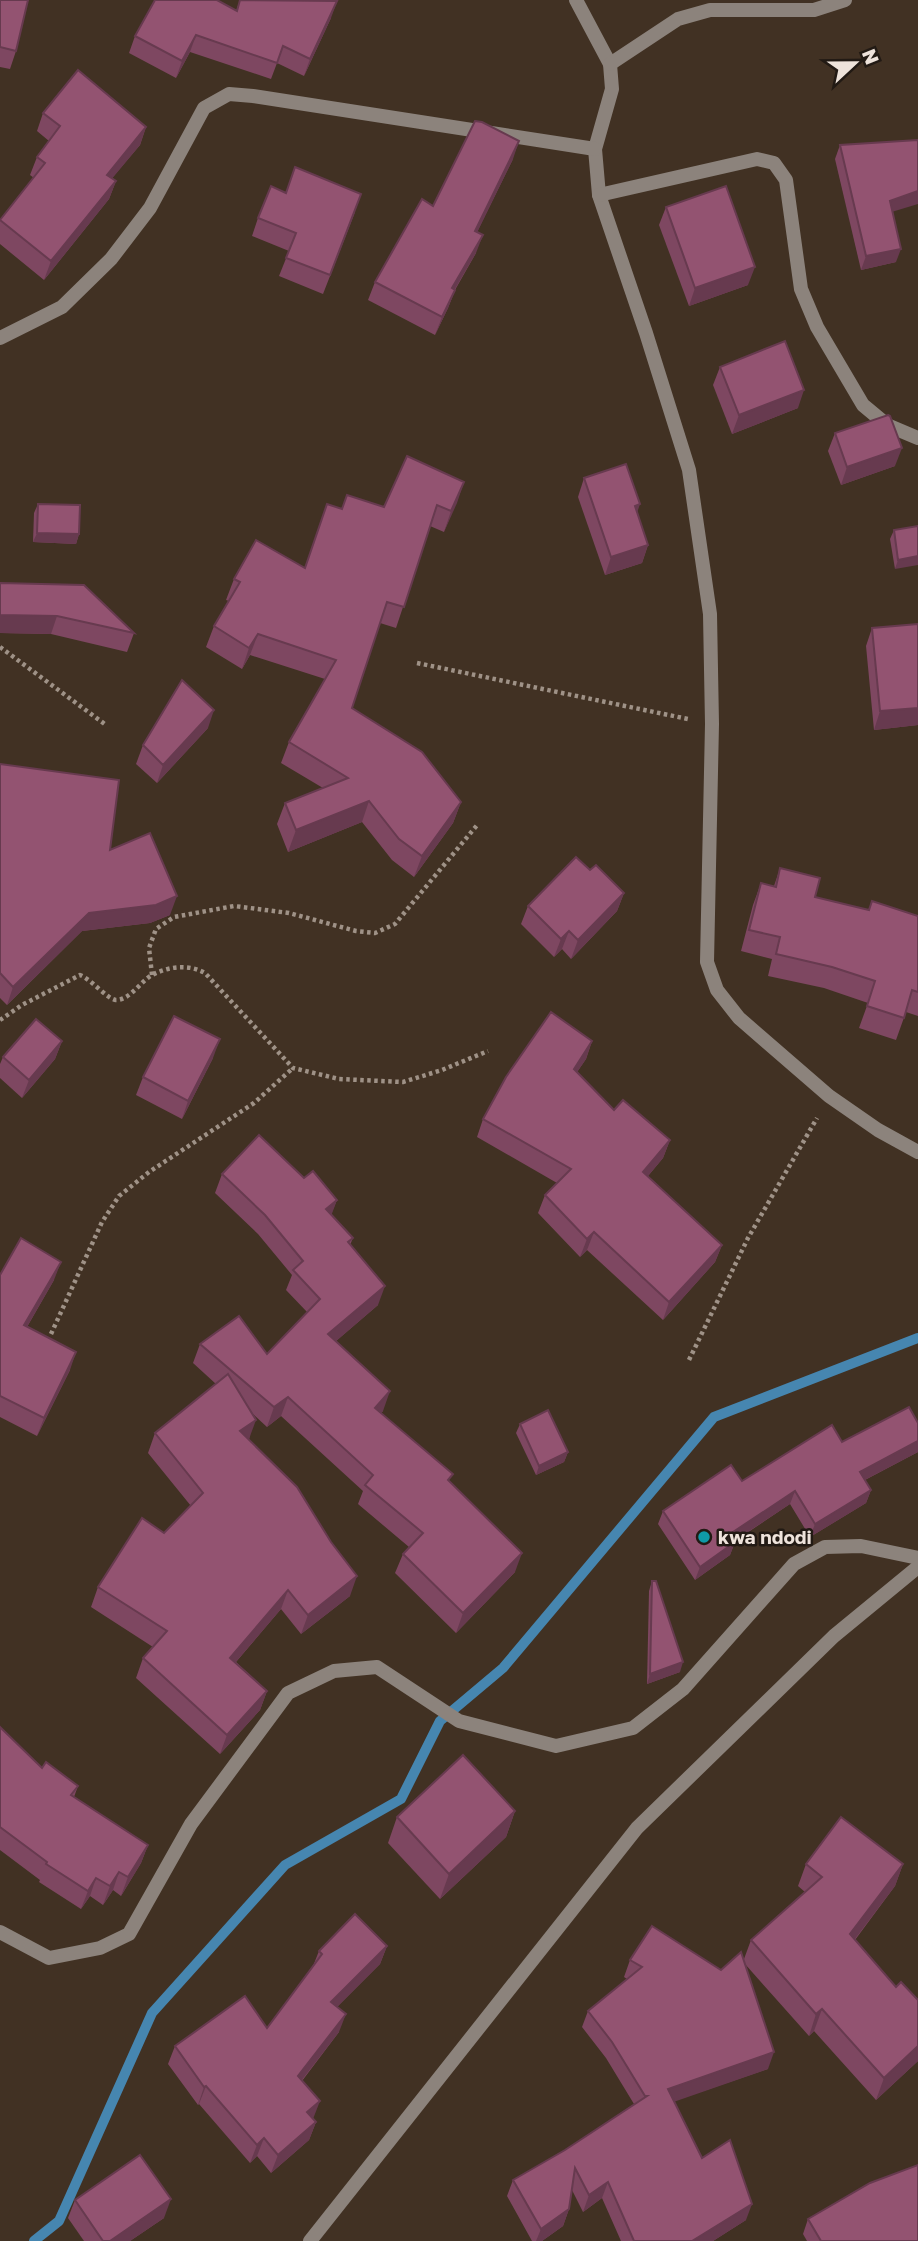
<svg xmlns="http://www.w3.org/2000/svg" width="918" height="2241" viewBox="0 0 918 2241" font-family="'Golos Text',sans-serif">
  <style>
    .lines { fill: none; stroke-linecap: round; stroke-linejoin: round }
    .stream { stroke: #4686b0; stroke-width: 10 }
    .path { stroke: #9f9287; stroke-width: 4.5; stroke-dasharray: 3.5 3.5; stroke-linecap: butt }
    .minor { stroke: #8c837c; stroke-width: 14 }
    .tertiary { stroke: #8c837c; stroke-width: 14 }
    .wall { fill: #7e4761 }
    .shaded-wall { fill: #673a4f }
    .building { fill: #935371; stroke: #673a4f; stroke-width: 2 }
    .culture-dot { fill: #0f9aa8; stroke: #221a14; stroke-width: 2.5 }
    .labels { text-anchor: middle; stroke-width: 5; stroke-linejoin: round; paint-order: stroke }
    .poi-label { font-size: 19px; font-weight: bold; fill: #eee3db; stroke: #221a14; text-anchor: start }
  </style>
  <rect width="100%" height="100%" fill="#413123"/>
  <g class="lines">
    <polyline class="stream" points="34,2241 59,2221 152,2013 285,1865 401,1799 440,1721 503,1668 714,1417 918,1338"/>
    <g class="path">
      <polyline points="0,647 106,725"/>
      <polyline points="417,663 688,719"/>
      <polyline points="152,975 149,948 156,929 174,917 234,906 289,913 356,931 375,933 395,924 478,824"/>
      <path d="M0,1020l22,-15 58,-30c12,5 27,24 36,25 14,0 25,-19 36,-25 17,-9 37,-11 53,-2l88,95 46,11 64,3 39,-12 46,-19"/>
      <polyline points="51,1334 102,1222 119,1196 149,1172 254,1103 293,1068"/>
      <polyline points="689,1360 748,1238 817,1118"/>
    </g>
    <g class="minor">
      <polyline points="576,0 610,64 612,89 595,149 599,195 646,333 689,470 710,614 712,724 707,962 717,990 739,1018 829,1096 878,1130 918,1152"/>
      <polyline points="610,64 678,19 710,10 814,10 845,0"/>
      <polyline points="599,195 757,159 774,163 786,180 801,289 817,327 863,405 887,425 918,438"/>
      <polyline points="0,338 62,307 111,259 150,208 204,108 229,94 253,96 595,149"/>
      <polyline points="0,1932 49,1958 100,1948 129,1934 191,1824 288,1693 334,1671 377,1667 459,1721 556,1746 633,1728 683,1689 794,1564 825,1547 861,1546 918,1558"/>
    </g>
    <polyline class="tertiary" points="310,2241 637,1828 834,1636 918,1567"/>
  </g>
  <g class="wall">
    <polygon points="0,0 16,51 10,69 0,67"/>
    <polygon points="240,0 300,0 331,18 304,76 277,63 271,79 190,52 176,78 129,53 135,36 236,11"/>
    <polygon points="43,113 146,127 140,145 112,178 116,181 109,199 44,280 0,244 0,220 34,178 30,175 37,157 49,141 37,131"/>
    <polygon points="840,145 893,212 896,262 861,270 835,159"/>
    <polygon points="513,159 477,232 476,253 455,290 448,308 435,335 368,300 375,282 433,206"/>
    <polygon points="286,193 355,212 323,294 279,276 289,251 252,236 258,218"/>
    <polygon points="666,207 748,285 689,306 659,225"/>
    <polygon points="720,367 798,408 732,434 713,385"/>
    <polygon points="835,433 895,466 841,485 828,451"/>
    <polygon points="584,478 637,514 648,545 642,563 605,575 578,497"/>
    <polygon points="464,482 444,532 430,526 396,628 380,623 352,708 461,802 453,823 414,877 392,860 362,822 288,852 277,824 285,803 323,788 281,763 289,742 325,679 250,655 242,669 206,647 214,626 229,601 226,600 234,579 305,568 327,504 342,509 384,507"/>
    <polygon points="38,504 79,534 76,544 33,542 34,513"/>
    <polygon points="918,526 895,569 890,539 894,530"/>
    <polygon points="0,583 134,633 127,652 51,634 0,633"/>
    <polygon points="918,624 918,725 874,730 866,646 872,628"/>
    <polygon points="208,728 157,783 136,764 143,745"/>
    <polygon points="0,764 110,850 170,915 150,923 82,931 7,1005 0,998"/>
    <polygon points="780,868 815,897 918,949 918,1016 906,1012 896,1040 859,1028 868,1003 824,988 768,976 772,959 741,951 753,905 761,883 774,886"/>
    <polygon points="624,893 617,911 571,959 562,949 554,957 521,924 528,906"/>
    <polygon points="62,1041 55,1059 22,1098 0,1078 0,1064 3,1057"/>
    <polygon points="592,1041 586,1059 577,1072 614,1110 670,1140 663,1158 648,1176 722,1245 715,1262 663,1320 587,1250 580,1257 538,1213 545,1195 557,1183 477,1137 483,1119"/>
    <polygon points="213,1058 182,1119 136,1095 143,1077"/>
    <polygon points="222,1174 304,1178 337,1200 331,1214 353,1238 350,1245 378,1305 336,1341 383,1411 381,1413 450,1482 515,1572 456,1633 395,1573 403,1554 409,1547 358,1504 363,1491 281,1416 267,1427 253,1414 249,1440 350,1596 301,1634 281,1609 236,1662 267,1691 260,1710 220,1754 136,1678 143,1658 153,1647 91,1607 98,1587 164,1533 191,1506 148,1453 155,1433 216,1384 193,1363 200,1344 267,1354 308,1313 286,1290 292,1275 258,1234 215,1193"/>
    <polygon points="0,1275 54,1280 27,1327 70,1370 37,1436 0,1417"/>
    <polygon points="918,1423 918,1452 865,1480 871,1490 866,1503 810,1537 790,1504 735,1541 735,1542 730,1555 695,1580 658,1524 663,1511 842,1442"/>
    <polygon points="520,1424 568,1452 564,1462 536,1475 516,1433"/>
    <polygon points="652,1581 680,1672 647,1684 649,1591"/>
    <polygon points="0,1727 42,1768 78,1786 74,1797 148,1845 141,1863 121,1896 113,1890 103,1905 90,1896 81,1909 39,1882 40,1880 0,1850"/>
    <polygon points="515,1811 506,1837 440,1899 388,1843 397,1817"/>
    <polygon points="806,1864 903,1864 895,1886 855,1940 896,1987 918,2000 918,2061 876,2100 814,2031 809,2036 745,1964 768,2069 674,2101 702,2158 746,2220 713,2241 621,2241 602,2198 583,2212 572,2190 569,2209 563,2226 542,2241 532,2241 507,2196 513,2180 565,2150 634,2104 606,2058 582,2027 588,2011 627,1979 624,1977 630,1960 721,1970 744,1959 751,1940 805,1892 798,1886"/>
    <polygon points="387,1946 380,1964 337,2007 339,2032 302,2081 313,2119 316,2122 309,2140 271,2173 257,2156 250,2163 199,2104 198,2105 168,2064 175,2046 267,2028 313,1966 319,1951"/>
    <polygon points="75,2200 164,2218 130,2241 84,2241 68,2218"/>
    <polygon points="808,2219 918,2241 807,2241 803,2234"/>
  </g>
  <g class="shaded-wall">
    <polygon points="337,1 331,18 304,76 310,59"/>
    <polygon points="196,35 190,52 176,78 182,61"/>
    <polygon points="146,127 140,145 100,193 107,175"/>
    <polygon points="519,141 513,159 469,249 475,231"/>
    <polygon points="116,181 109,199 44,280 51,261"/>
    <polygon points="918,191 918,204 885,214 890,201"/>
    <polygon points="483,235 476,253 445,306 452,288"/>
    <polygon points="901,249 896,262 861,270 866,256"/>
    <polygon points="755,267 748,285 689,306 695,288"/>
    <polygon points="455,290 448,308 435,335 442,317"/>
    <polygon points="804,390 798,408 732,434 739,415"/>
    <polygon points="902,448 895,466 841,485 847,467"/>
    <polygon points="464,482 457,503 444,532 451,511"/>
    <polygon points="640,504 634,522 635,506"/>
    <polygon points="37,533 79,534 76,544 33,542"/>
    <polygon points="648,545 642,563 605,575 611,557"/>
    <polygon points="918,556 918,565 895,569 898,560"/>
    <polygon points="0,615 57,616 51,634 0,633"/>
    <polygon points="258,634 250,655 242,669 249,648"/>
    <polygon points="918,708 918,725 874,730 880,711"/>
    <polygon points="214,710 208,728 157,783 163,765"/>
    <polygon points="369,801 362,822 288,852 296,830"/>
    <polygon points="461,802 453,823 414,877 422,856"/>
    <polygon points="624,893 617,911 571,959 578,940"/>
    <polygon points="177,896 170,915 150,923 82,931 7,1005 13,987 89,913"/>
    <polygon points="569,931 562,949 554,957 561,939"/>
    <polygon points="220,1039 213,1058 182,1119 188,1101"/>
    <polygon points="62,1041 55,1059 22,1098 29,1080"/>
    <polygon points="592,1041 586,1059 567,1087 574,1069"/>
    <polygon points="670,1140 663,1158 637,1189 643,1172"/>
    <polygon points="337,1200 330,1219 326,1209"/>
    <polygon points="594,1232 587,1250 580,1257 587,1239"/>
    <polygon points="722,1245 715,1262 663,1320 669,1302"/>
    <polygon points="61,1262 54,1280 17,1344 24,1325"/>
    <polygon points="385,1286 378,1305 321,1354 328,1334"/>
    <polygon points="76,1352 70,1370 37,1436 44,1418"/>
    <polygon points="390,1391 383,1411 368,1428 375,1408"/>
    <polygon points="288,1397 281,1416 267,1427 274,1407"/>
    <polygon points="256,1420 249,1439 240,1431"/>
    <polygon points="918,1441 918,1452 855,1485 860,1472"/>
    <polygon points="568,1452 564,1462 536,1475 539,1466"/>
    <polygon points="871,1490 866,1503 810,1537 815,1524"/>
    <polygon points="795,1491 790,1504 725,1547 730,1534"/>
    <polygon points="735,1542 730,1555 695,1580 700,1567"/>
    <polygon points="522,1553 515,1572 456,1633 463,1613"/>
    <polygon points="357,1576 350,1596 301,1634 308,1615"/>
    <polygon points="288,1590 281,1609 223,1677 230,1658"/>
    <polygon points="683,1662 680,1672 647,1684 650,1674"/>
    <polygon points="267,1691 260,1710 220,1754 227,1735"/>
    <polygon points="515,1811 506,1837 440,1899 449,1874"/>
    <polygon points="148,1845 141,1863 121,1896 128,1877"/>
    <polygon points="903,1864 895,1886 842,1956 850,1934"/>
    <polygon points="119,1872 113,1890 103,1905 110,1886"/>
    <polygon points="96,1878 90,1896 81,1909 88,1891"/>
    <polygon points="387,1946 380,1964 324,2020 331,2002"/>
    <polygon points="822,2009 814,2031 809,2036 816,2014"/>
    <polygon points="346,2014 339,2032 291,2094 298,2076"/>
    <polygon points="918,2046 918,2061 876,2100 884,2078"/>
    <polygon points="774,2052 768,2069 662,2106 668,2089"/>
    <polygon points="206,2086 199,2104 198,2105 204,2087"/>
    <polygon points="320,2101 313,2119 307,2112"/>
    <polygon points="316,2122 309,2140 271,2173 278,2155"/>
    <polygon points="264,2138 257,2156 250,2163 257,2145"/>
    <polygon points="608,2182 602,2198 583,2212 589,2195"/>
    <polygon points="171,2199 164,2218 130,2241 110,2241"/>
    <polygon points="752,2204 746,2220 713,2241 692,2241"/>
    <polygon points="569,2209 563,2226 542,2241 536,2241 541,2229"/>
  </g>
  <g class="building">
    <polygon points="0,0 28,0 16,51 0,47"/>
    <polygon points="155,0 217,0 237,11 240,0 337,1 310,59 283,46 277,63 196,35 182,61 135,36"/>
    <polygon points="78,70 146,127 107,175 116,181 51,261 0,220 45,163 37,157 60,126 43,113"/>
    <polygon points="475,121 482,122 519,141 475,231 483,235 452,288 455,290 442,317 375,282 422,199 433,206"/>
    <polygon points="918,140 918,191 890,201 901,249 866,256 840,145"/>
    <polygon points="295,167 361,194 330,275 286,258 296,233 258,218 271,186 286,193"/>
    <polygon points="726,186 755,267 695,288 666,207"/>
    <polygon points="785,341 804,390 739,415 720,367"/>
    <polygon points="888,415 890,416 902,448 847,467 835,433"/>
    <polygon points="407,456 464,482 451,511 437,505 404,607 387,602 352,708 422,752 461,802 422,856 399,839 369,801 296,830 285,803 348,778 289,742 336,660 258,634 249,648 214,626 240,582 234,579 256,540 305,568 327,504 342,509 347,495 384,507"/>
    <polygon points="626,464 640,504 635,506 648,545 611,557 584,478"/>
    <polygon points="38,504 80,505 79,534 37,533"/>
    <polygon points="918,526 918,556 898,560 894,530"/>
    <polygon points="0,583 84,585 134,633 57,616 0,615"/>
    <polygon points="918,624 918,708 880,711 872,628"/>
    <polygon points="182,680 214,710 163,765 143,745"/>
    <polygon points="0,764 119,780 110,850 150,833 177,896 156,905 89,913 13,987 0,973"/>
    <polygon points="576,857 590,870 596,865 624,893 578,940 569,931 561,939 528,906"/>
    <polygon points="780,868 820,878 815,897 869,910 872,901 918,916 918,992 912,990 904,1018 867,1006 875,981 832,967 776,954 780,937 749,930 761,883 776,887"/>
    <polygon points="551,1012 592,1041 574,1069 614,1110 623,1100 670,1140 643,1172 722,1245 669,1302 594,1232 587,1239 545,1195 571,1169 483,1119 506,1077"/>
    <polygon points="174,1016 220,1039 188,1101 143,1077"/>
    <polygon points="36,1019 62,1041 29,1080 3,1057"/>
    <polygon points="259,1135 304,1178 313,1171 337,1200 326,1209 353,1238 348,1242 385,1286 328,1334 390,1391 375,1408 453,1474 448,1480 522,1553 463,1613 403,1554 423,1533 365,1485 373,1475 288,1397 274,1407 200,1344 239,1316 267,1354 320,1299 293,1270 303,1261 265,1215 222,1174"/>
    <polygon points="21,1238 61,1262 24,1325 76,1352 44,1418 0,1396 0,1275"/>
    <polygon points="228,1374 256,1420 240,1431 297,1487 331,1542 357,1576 308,1615 288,1590 230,1658 267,1691 227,1735 143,1658 167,1631 98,1587 142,1518 164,1533 203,1493 155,1433"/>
    <polygon points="909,1407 918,1423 918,1441 860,1472 871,1490 815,1524 795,1491 730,1534 735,1542 700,1567 663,1511 731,1465 742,1481 832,1425 842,1442"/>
    <polygon points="548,1410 568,1452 539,1466 520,1424"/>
    <polygon points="652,1581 656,1581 683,1662 650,1674"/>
    <polygon points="0,1727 42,1768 46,1762 78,1786 71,1795 148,1845 128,1877 119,1872 110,1886 96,1878 88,1891 46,1864 47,1862 0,1827"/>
    <polygon points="463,1755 515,1811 449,1874 397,1817"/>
    <polygon points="841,1817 903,1864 850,1934 896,1987 901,1982 918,2000 918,2046 884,2078 822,2009 816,2014 751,1940 822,1877 806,1864"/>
    <polygon points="355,1914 387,1946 331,2002 346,2014 298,2076 320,2101 307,2112 316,2122 278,2155 264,2138 257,2145 206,2086 204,2087 175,2046 245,1996 267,2028 322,1954 319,1951"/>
    <polygon points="652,1926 721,1970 741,1952 774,2052 668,2089 702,2158 730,2140 752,2204 692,2241 634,2241 608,2182 589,2195 575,2168 569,2209 541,2229 513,2180 565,2150 647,2096 645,2096 612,2042 588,2011 642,1967 630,1960"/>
    <polygon points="140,2155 171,2199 110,2241 103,2241 75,2200"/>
    <polygon points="918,2165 918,2241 821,2241 808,2219 870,2183"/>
  </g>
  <circle class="culture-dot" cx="704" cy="1537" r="7"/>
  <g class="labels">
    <g class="poi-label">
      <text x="718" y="1544">kwa ndodi</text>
    </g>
  </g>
  <g transform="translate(855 63) rotate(68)" stroke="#221a14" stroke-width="5" paint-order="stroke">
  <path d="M0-5L12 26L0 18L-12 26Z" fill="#eee3db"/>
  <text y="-10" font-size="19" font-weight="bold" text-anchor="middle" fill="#eee3db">N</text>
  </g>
</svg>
